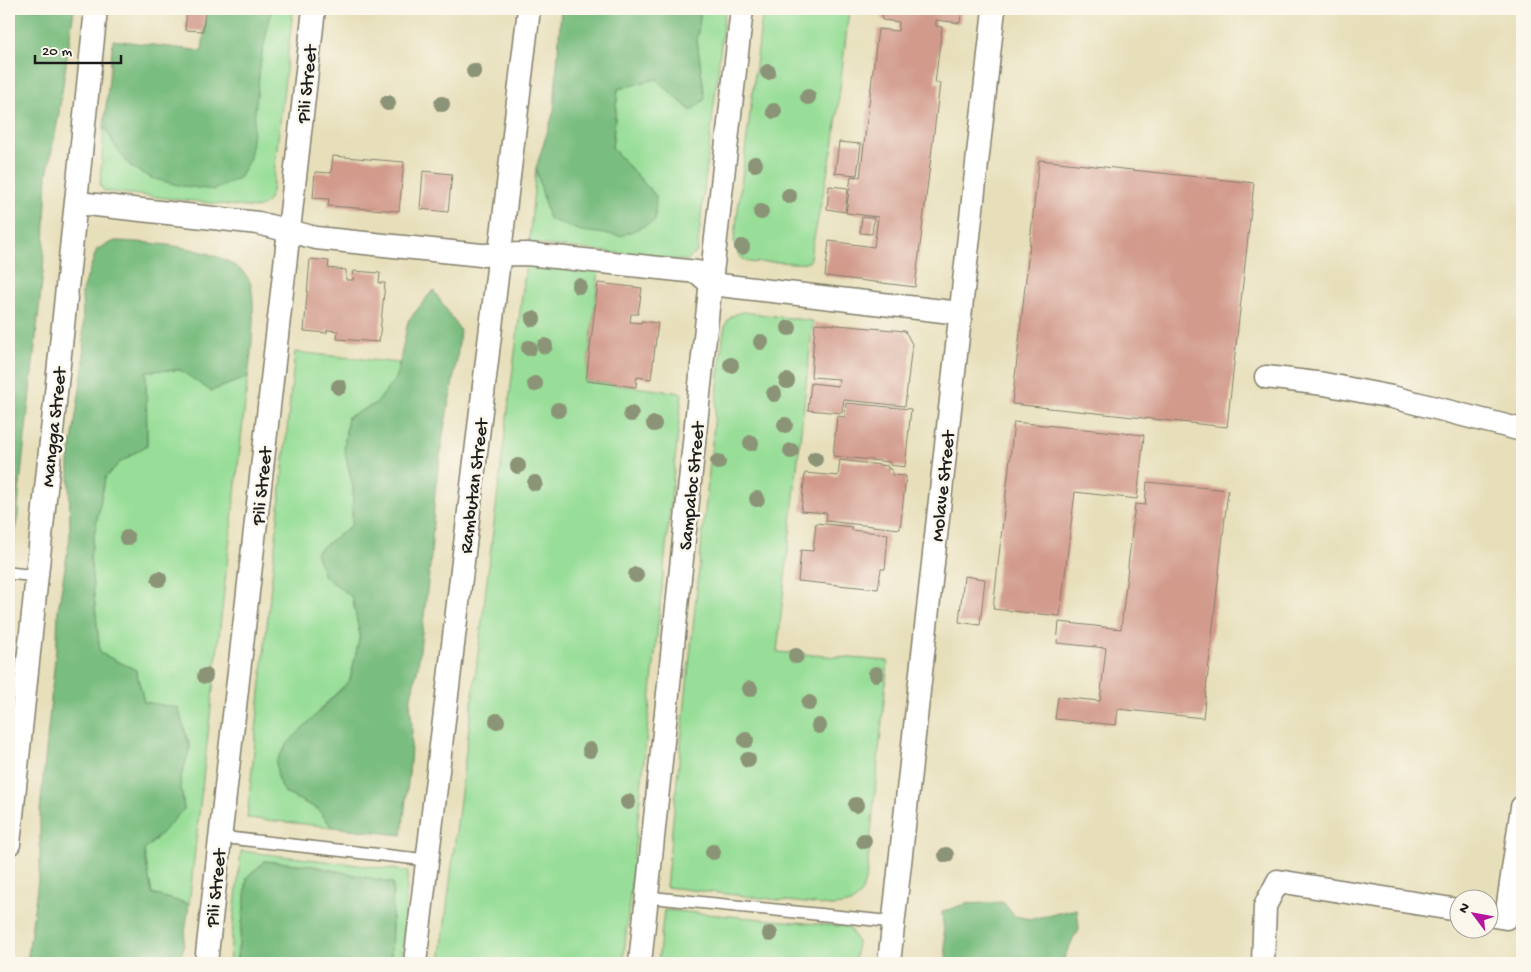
<svg xmlns="http://www.w3.org/2000/svg" width="1531" height="972" viewBox="0 0 1531 972" font-family="'Gochi Hand',sans-serif">
  <style>
    .green { fill: #98de98; stroke: #5a7d5a }
    .forest { fill: #7abd80; stroke: #4b6c4e }
    .building { fill: #d19a8b }
    .lines { fill: none; stroke-linecap: round; stroke-linejoin: round }
    .service-casing { stroke: #827e6b; stroke-width: 14 }
    .minor-casing { stroke: #827e6b; stroke-width: 25 }
    .service { stroke: #fff; stroke-width: 11 }
    .minor { stroke: #fff; stroke-width: 22 }
    .tree { fill: #8c9477 }
    .labels { text-anchor: middle; stroke-width: 5; stroke-linejoin: round; paint-order: stroke }
    .street-label { font-size: 19px; fill: #1c1c1c; stroke: #fbf7ec }
  </style>
  <rect width="100%" height="100%" fill="#fbf7ec"/>
  <filter id="ink" filterUnits="userSpaceOnUse"><feTurbulence type="fractalNoise" baseFrequency=".02" numOctaves="2"/><feDisplacementMap in="SourceGraphic" scale="10" xChannelSelector="R" yChannelSelector="G"/><feConvolveMatrix kernelMatrix="1 2 1 2 8 2 1 2 1" color-interpolation-filters="sRGB"/></filter>
  <filter id="wash" filterUnits="userSpaceOnUse"><feTurbulence type="fractalNoise" baseFrequency=".0096" numOctaves="4" result="noise"/><feDisplacementMap in="SourceGraphic" scale="20" xChannelSelector="R" yChannelSelector="G"/><feGaussianBlur stdDeviation="1.12" result="paint"/><feColorMatrix in="noise" values="0 0 0 0 0 0 0 0 0 0 0 0 0 0 0 0 0 1.4 0 .05"/><feComposite in="paint" operator="in"/></filter>
  <g filter="url(#wash)">
    <rect width="100%" height="100%" fill="#e7dfba"/>
    <g class="green">
      <path d="M272,9h21l-21,183c-4,10 -6,14 -17,16l-151,-17 -4,-5 4,-60 13,23 138,-43 6,-48z"/>
      <polygon points="701,9 725,9 697,252 686,261 529,243 536,168 549,219 656,196 612,148 618,89 656,79 690,110 705,99 697,40"/>
      <path d="M763,9h86l-15,132 -25,121c-12,3 -20,0 -32,0 -24,-1 -35,8 -43,-21z"/>
      <polygon points="526,263 599,271 586,381 682,393 623,963 440,963"/>
      <path d="M744,312l69,9 -36,331 111,9 -21,212c-7,27 -7,31 -36,33l-165,-19 57,-550c2,-14 5,-23 21,-25z"/>
      <polygon points="295,352 399,363 397,376 377,403 348,417 344,447 353,487 352,525 316,552 324,576 352,596 360,635 350,680 320,709 285,793 318,809 332,827 247,818"/>
      <polygon points="180,370 211,391 248,377 189,904 152,894 144,851 184,809 180,780 190,747 178,708 144,702 136,670 100,653 90,557 105,478 119,463 147,445 146,371"/>
      <polygon points="241,851 408,871 402,963 393,963 391,960 393,883 308,865 265,861 247,877 243,917 236,963 229,963"/>
      <polygon points="664,910 849,927 857,942 855,963 658,963"/>
    </g>
    <g class="forest">
      <polygon points="9,9 74,9 58,119 47,175 43,272 19,493 18,516 11,548 9,548"/>
      <polygon points="207,9 272,9 261,58 250,158 239,178 214,190 182,186 151,178 131,167 117,149 104,126 113,40 202,51"/>
      <polygon points="561,9 701,9 697,40 705,99 691,111 656,79 618,89 612,148 656,196 655,221 621,236 581,231 549,219 536,168 554,111"/>
      <path d="M115,241c35,1 112,6 133,37 10,15 3,80 0,99l-37,14 -31,-21 -34,1 1,74 -28,18 -14,15 -15,79 10,96 36,17 8,32 34,6 12,40 -10,32 4,29 -40,42 8,43 37,10 -8,59h-154l13,-98v-54l17,-173 1,-28 12,-73 -1,-75 15,-101 -2,-69 15,-43z"/>
      <polygon points="433,290 460,330 457,359 444,429 435,491 431,557 418,666 410,701 412,728 410,763 402,835 332,827 318,809 285,793 278,780 276,762 287,744 350,680 360,635 352,597 324,576 316,552 352,525 353,487 344,447 348,417 377,403 397,376 408,321"/>
      <polygon points="265,861 308,865 393,883 391,960 393,963 236,963 243,917 247,877"/>
      <polygon points="1003,902 1014,916 1031,919 1077,909 1079,928 1064,957 1065,963 947,963 942,912 965,904"/>
    </g>
    <g id="blocks">
      <g class="building">
        <polygon points="187,9 205,9 203,31 185,30"/>
        <polygon points="883,9 962,9 960,23 936,20 936,26 942,27 935,83 940,83 915,287 825,276 829,241 874,247 878,217 846,213 851,176 860,177 878,29 898,31 899,22 882,20"/>
        <polygon points="839,142 861,144 857,175 835,173"/>
        <polygon points="333,156 404,162 399,211 328,206 329,199 313,198 315,172 331,173"/>
        <polygon points="1039,160 1254,183 1227,427 1012,404"/>
        <polygon points="423,171 452,174 448,212 420,209"/>
        <polygon points="829,186 848,188 845,212 827,209"/>
        <polygon points="862,217 874,218 872,234 860,233"/>
        <polygon points="310,259 329,261 328,268 346,270 346,280 353,280 354,271 380,273 379,283 385,283 379,342 337,339 338,331 327,330 327,333 304,331"/>
        <polygon points="598,283 642,288 638,314 631,314 630,322 641,323 641,321 658,323 651,379 637,377 636,387 586,381"/>
        <polygon points="815,323 905,331 912,344 905,406 844,400 842,413 808,410 811,383 838,386 839,379 811,377"/>
        <polygon points="846,403 911,409 905,467 890,465 890,462 833,456 837,416 845,417"/>
        <polygon points="1014,422 1144,435 1137,499 1075,492 1060,616 993,609"/>
        <polygon points="840,460 888,466 888,469 892,469 892,475 906,476 900,529 826,521 827,513 801,511 805,473 838,476"/>
        <polygon points="1147,482 1228,490 1203,718 1118,709 1116,725 1055,719 1058,697 1100,701 1106,648 1057,643 1059,622 1121,629 1135,504 1145,505"/>
        <polygon points="816,523 852,527 851,530 888,534 885,569 881,569 878,589 798,581 801,550 813,551"/>
        <polygon points="964,576 985,579 980,625 959,622"/>
      </g>
    </g>
  </g>
  <g filter="url(#ink)">
    <use href="#blocks" fill-opacity="0" stroke="#827e6b" stroke-width="1"/>
    <g class="lines">
      <defs>
        <g id="service">
          <polyline points="9,573 36,576"/>
          <polyline points="220,837 427,860"/>
          <polyline points="647,897 894,922"/>
        </g>
        <g id="minor">
          <polyline points="78,203 258,223 316,238 481,255 527,254 697,272 711,284 960,313"/>
          <polyline points="1266,377 1324,384 1392,397 1522,430"/>
          <path d="M9,844c28,-278 60,-556 87,-835"/>
          <polyline points="1488,915 1506,918 1522,807"/>
          <polyline points="206,963 314,9"/>
          <polyline points="415,963 529,9"/>
          <polyline points="640,963 708,308 742,9"/>
          <polyline points="889,963 994,9"/>
          <polyline points="1263,963 1265,906 1278,881 1458,910"/>
        </g>
      </defs>
      <use href="#service" class="service-casing"/>
      <use href="#minor" class="minor-casing"/>
      <use href="#service" class="service"/>
      <use href="#minor" class="minor"/>
    </g>
    <g class="tree">
      <circle cx="474" cy="71" r="8"/>
      <circle cx="768" cy="72" r="8"/>
      <circle cx="808" cy="97" r="8"/>
      <circle cx="388" cy="103" r="8"/>
      <circle cx="442" cy="104" r="8"/>
      <circle cx="774" cy="111" r="8"/>
      <circle cx="755" cy="164" r="8"/>
      <circle cx="789" cy="196" r="8"/>
      <circle cx="761" cy="212" r="8"/>
      <circle cx="742" cy="247" r="8"/>
      <circle cx="579" cy="286" r="8"/>
      <circle cx="533" cy="319" r="8"/>
      <circle cx="789" cy="328" r="8"/>
      <circle cx="761" cy="342" r="8"/>
      <circle cx="545" cy="346" r="8"/>
      <circle cx="529" cy="348" r="8"/>
      <circle cx="731" cy="365" r="8"/>
      <circle cx="787" cy="381" r="8"/>
      <circle cx="535" cy="384" r="8"/>
      <circle cx="339" cy="387" r="8"/>
      <circle cx="774" cy="394" r="8"/>
      <circle cx="558" cy="410" r="8"/>
      <circle cx="631" cy="414" r="8"/>
      <circle cx="654" cy="424" r="8"/>
      <circle cx="785" cy="425" r="8"/>
      <circle cx="751" cy="443" r="8"/>
      <circle cx="791" cy="451" r="8"/>
      <circle cx="815" cy="459" r="8"/>
      <circle cx="718" cy="462" r="8"/>
      <circle cx="518" cy="466" r="8"/>
      <circle cx="535" cy="483" r="8"/>
      <circle cx="757" cy="499" r="8"/>
      <circle cx="127" cy="538" r="8"/>
      <circle cx="636" cy="575" r="8"/>
      <circle cx="159" cy="579" r="8"/>
      <circle cx="796" cy="656" r="8"/>
      <circle cx="876" cy="674" r="8"/>
      <circle cx="205" cy="676" r="8"/>
      <circle cx="750" cy="689" r="8"/>
      <circle cx="809" cy="703" r="8"/>
      <circle cx="497" cy="721" r="8"/>
      <circle cx="819" cy="726" r="8"/>
      <circle cx="746" cy="740" r="8"/>
      <circle cx="590" cy="750" r="8"/>
      <circle cx="748" cy="760" r="8"/>
      <circle cx="628" cy="802" r="8"/>
      <circle cx="856" cy="805" r="8"/>
      <circle cx="864" cy="841" r="8"/>
      <circle cx="713" cy="852" r="8"/>
      <circle cx="946" cy="855" r="8"/>
      <circle cx="770" cy="934" r="8"/>
    </g>
  </g>
  <g class="labels">
    <g class="street-label">
      <text transform="translate(305 84) rotate(-84)" y="7">Pili Street</text>
      <text transform="translate(52 427) rotate(-84)" y="7">Mangga Street</text>
      <text transform="translate(260 486) rotate(-84)" y="7">Pili Street</text>
      <text transform="translate(472 486) rotate(-83)" y="7">Rambutan Street</text>
      <text transform="translate(690 486) rotate(-84)" y="7">Sampaloc Street</text>
      <text transform="translate(941 486) rotate(-84)" y="7">Molave Street</text>
      <text transform="translate(214 888) rotate(-84)" y="7">Pili Street</text>
    </g>
  </g>
  <rect width="1531" height="972" fill="none" stroke="#fbf7ec" stroke-width="30"/>
  <g transform="translate(1474 914) rotate(302)"><circle r="24" fill="#fbf7ec" stroke="#a29f99"/>
  <path d="M0-4L9 19L0 12L-9 19Z" fill="#b5179e"/>
  <text y="-8" font-size="14" font-weight="bold" text-anchor="middle" fill="#1c1c1c">N</text>
  </g>
  <path d="M35 55v8h86v-8" fill="none" stroke="#1c1c1c" stroke-width="2.5"/>
  <text x="42" y="55" font-size="15" fill="#1c1c1c" stroke="#fbf7ec" stroke-width="4" paint-order="stroke">20 m</text>
</svg>
